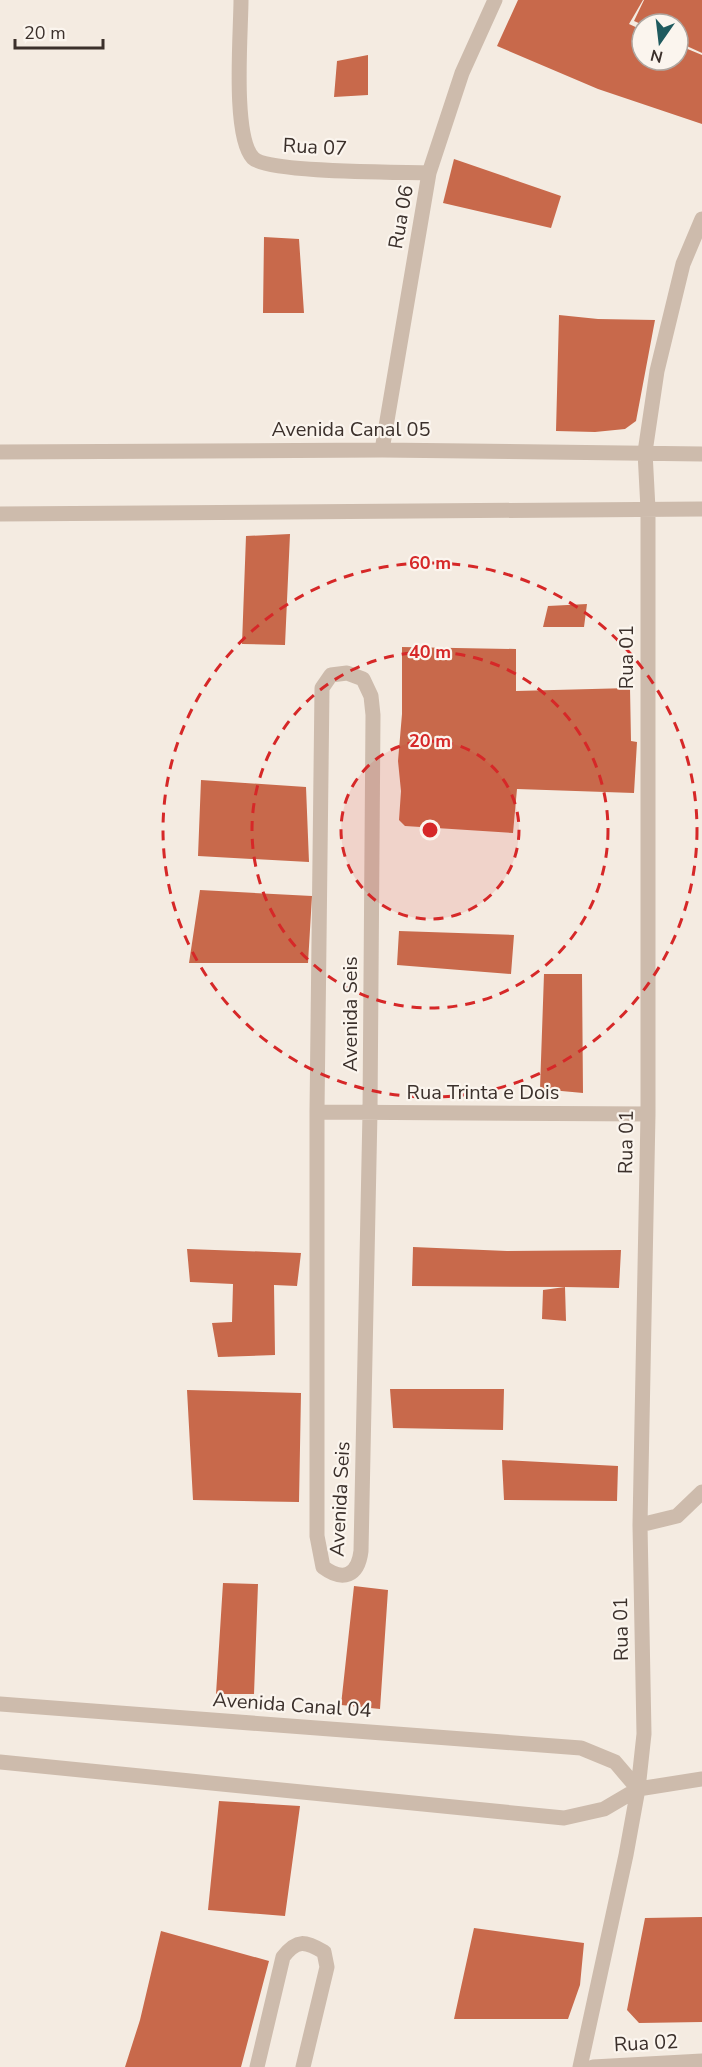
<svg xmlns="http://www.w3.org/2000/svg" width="702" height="2067" font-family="'Nunito Sans',sans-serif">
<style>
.building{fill:#c8694b}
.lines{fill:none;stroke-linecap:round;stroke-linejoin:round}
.minor{stroke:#cdbbac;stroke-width:15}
.ring{fill:none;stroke:#d62828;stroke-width:3;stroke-dasharray:10 8}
.labels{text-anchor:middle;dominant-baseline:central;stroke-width:4.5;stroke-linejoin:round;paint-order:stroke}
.street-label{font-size:20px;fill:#3b302b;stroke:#fbf5ee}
.centre{fill:#d62828;stroke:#fbf5ee;stroke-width:3}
.ring-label{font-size:18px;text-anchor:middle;font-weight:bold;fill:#d62828;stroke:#fbf5ee;stroke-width:4.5;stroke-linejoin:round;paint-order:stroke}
</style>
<rect width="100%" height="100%" fill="#f4ebe1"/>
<path class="building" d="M518,0h125l-14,24 13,6v30h36v-15l24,10v69l-104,-35 -101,-43z
M644,0h58v53l-24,-11v-18h-37l-7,-3z
M368,55v40l-34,2 3,-36z
M454,159l107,37 -10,32 -108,-25z
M264,237l35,2 5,74h-41z
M559,315l39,4 57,1 -19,101 -11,8 -30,3 -39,-1z
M290,534l-5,111 -43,-1 4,-108z
M587,604l-3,23h-41l5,-21z
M402,647l114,2v42l114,-3 1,53 6,1 -3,51 -117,-4 -4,44 -108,-7 -6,-6 2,-29 -3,-30 4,-47z
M201,780l105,7 3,75 -111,-6z
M200,890l112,6 -4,67h-119z
M399,931l115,4 -3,39 -114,-9z
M544,974h38l1,119 -43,-4z
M413,1247l94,4 114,-1 -2,38 -54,-1 1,34 -24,-2 1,-29 22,-3 -153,-1z
M187,1249l114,4 -4,33 -23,-1 1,70 -57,2 -6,-34 20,-1 1,-38 -43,-2z
M390,1389h114l-1,41 -110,-2z
M187,1390l114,3 -2,109 -106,-2z
M502,1460l116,6 -1,35 -113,-1z
M223,1583l35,1 -4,110h-38z
M354,1586l34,4 -8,119 -39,-4z
M219,1801l81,5 -15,110 -77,-6z
M702,1917v105l-63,1 -12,-13 18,-92z
M474,1928l110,15 -4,42 -12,34h-114z
M161,1931l108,30 -28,106h-116l15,-47z"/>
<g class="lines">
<path class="minor" d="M241,0c0,32 -9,136 12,158 14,15 148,14 176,15
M382,450l47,-277 33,-100 33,-73
M0,452l382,-2 320,4
M0,514l702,-5
M347,673l16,6 8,17 2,19 -3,397 -9,439c-3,25 -18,31 -38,16l-6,-31v-424l5,-424 9,-13z
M317,1112l331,2
M640,1525l37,-9 25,-24
M0,1704l581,44 34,14 23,27
M0,1762l564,56 40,-9 34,-20 64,-10
M257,2067l26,-110c14,-18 22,-16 41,-5l3,15 -24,100
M580,2067l46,-212 12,-66 6,-55 -4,-209 8,-411v-605l-3,-57 12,-81 26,-107 19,-45
M593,2067l109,-6"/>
</g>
<circle cx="430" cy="830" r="89" fill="#d62828" fill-opacity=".12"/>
<g class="ring">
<circle cx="430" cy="830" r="89"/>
<circle cx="430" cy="830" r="178"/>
<circle cx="430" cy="830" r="267"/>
</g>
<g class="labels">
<g class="street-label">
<text transform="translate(315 147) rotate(3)">Rua 07</text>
<text transform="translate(401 217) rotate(-80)">Rua 06</text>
<text x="351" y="429">Avenida Canal 05</text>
<text transform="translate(626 657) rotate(-90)">Rua 01</text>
<text transform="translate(350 1014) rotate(-90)">Avenida Seis</text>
<text x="483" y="1092">Rua Trinta e Dois</text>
<text transform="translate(626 1142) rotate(-89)">Rua 01</text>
<text transform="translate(340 1499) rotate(-87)">Avenida Seis</text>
<text transform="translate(621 1629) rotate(-91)">Rua 01</text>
<text transform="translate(292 1705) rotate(4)">Avenida Canal 04</text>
<text transform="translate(646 2043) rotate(-3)">Rua 02</text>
</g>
</g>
<circle cx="430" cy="830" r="9" class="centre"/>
<g class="ring-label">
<text x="430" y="569">60 m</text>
<text x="430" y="658">40 m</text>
<text x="430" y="747">20 m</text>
</g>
<g transform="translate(660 42) rotate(194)"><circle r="28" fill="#fbf5ee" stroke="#aea6a0" stroke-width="1.5"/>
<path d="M0-4.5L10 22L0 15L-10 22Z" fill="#1f5a5e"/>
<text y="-9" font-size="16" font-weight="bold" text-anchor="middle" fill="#3b302b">N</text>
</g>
<path d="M15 39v9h88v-9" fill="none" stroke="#3b302b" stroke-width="3"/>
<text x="24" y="39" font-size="18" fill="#3b302b" stroke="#fbf5ee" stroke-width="4.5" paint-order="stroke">20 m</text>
</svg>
